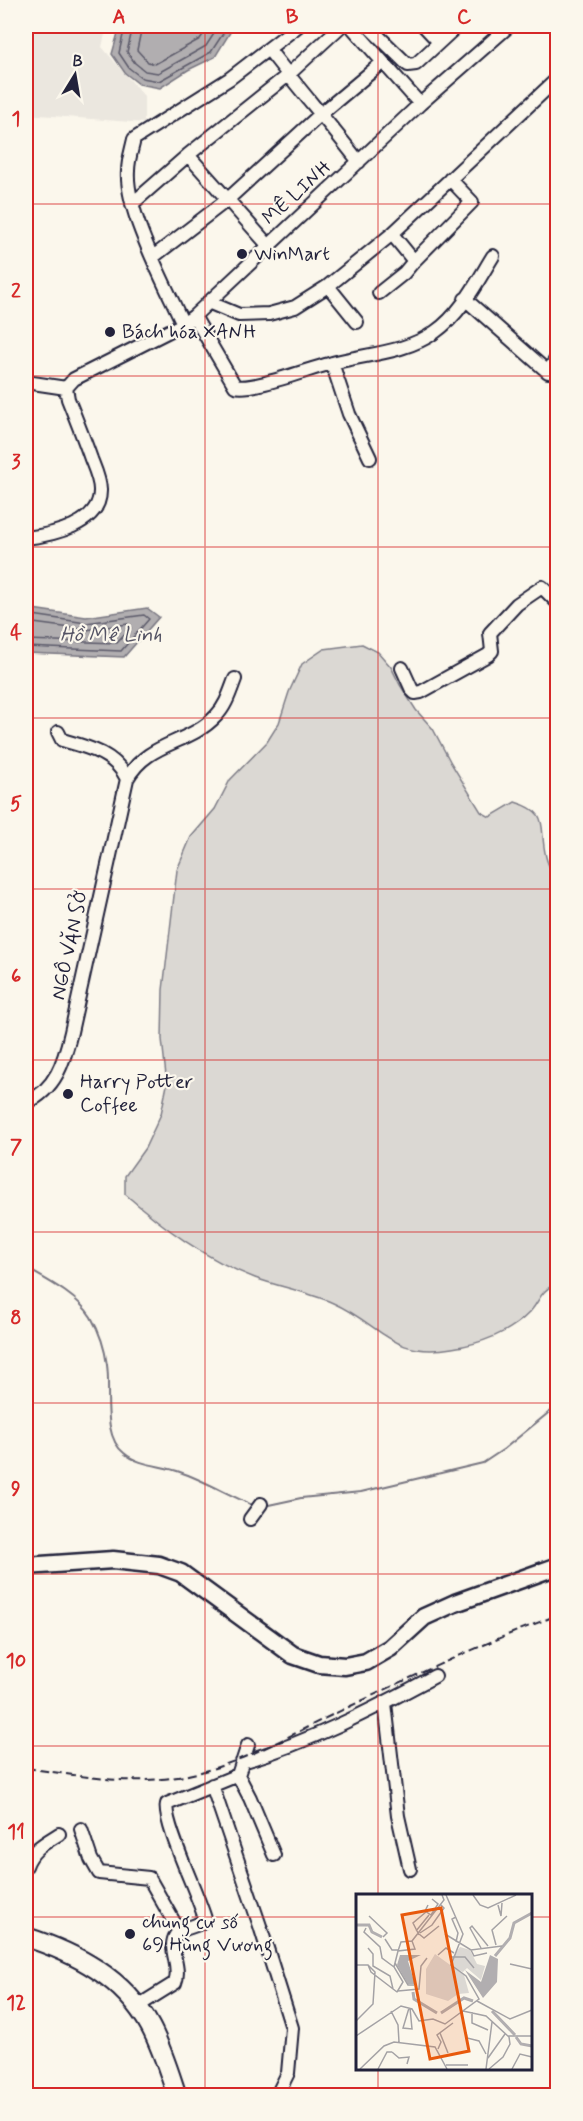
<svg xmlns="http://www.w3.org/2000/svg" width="583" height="2121" font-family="Mynerve,sans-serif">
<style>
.built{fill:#ebe7df}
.green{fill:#dbd8d3;stroke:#7e7d87;stroke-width:1.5}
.water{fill:#b1aeb0;stroke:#787681;stroke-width:1.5}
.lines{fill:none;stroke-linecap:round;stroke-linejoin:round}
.shore{stroke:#5b5a6a;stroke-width:1.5}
.stream{stroke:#787681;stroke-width:2}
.minor-casing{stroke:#22223b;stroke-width:16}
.major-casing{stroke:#22223b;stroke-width:21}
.highway-casing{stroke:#22223b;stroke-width:22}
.minor{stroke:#fbf7ec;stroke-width:12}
.major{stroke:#fbf7ec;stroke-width:16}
.highway{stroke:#fbf7ec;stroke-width:18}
.rail{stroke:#22223b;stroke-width:2;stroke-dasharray:9 4.5;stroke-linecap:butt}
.grid{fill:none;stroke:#d62828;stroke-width:1.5;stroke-opacity:0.55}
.poi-dot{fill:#22223b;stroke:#fbf7ec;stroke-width:2}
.labels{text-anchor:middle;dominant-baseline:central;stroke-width:4.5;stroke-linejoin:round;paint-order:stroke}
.street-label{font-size:20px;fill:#22223b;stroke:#fbf7ec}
.poi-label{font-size:20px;fill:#22223b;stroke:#fbf7ec;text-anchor:start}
.water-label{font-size:21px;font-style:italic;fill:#545364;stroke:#fbf7ec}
.inset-river{fill:none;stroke:#b1aeb0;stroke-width:3}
.inset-road{fill:none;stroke:#a4a2a5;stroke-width:1.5}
.view{fill:#e8590c;fill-opacity:0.15;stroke:#e8590c;stroke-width:3}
.inset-edge{fill:none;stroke:#22223b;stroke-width:3}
.neatline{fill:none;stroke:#d62828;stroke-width:2}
.grid-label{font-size:20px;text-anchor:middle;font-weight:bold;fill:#d62828}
</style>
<rect width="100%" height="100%" fill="#fbf7ec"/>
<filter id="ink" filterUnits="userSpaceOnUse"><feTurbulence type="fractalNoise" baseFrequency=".0167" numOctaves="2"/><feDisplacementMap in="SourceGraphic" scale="12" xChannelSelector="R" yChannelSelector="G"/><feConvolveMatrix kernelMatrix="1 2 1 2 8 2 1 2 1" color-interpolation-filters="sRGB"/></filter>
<g filter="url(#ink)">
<path class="built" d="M26,26h81l-5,21 42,49v27l-118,-9z"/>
<path class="green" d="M362,644l16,8 13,15 9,18 16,25 17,19 18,34 30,49 9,5 25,-15c37,11 23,25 31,55 2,9 8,18 11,26v400c-19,10 -15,15 -27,29 -20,21 -50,32 -78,36 -61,11 -71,-24 -119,-45 -25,-11 -53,-16 -78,-25 -50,-19 -91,-50 -130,-84v-18l20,-28 16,-34 6,-29 -5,-46 1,-49 14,-120 14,-33 24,-28 15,-29 37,-38 12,-19 10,-31 13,-28 22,-15z"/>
<path class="water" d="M120,26h114l-19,31 -27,13 -28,18 -21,-4 -14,-11 -13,-19z
M26,608l60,9 61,-9 12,9 -35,40 -98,-4z"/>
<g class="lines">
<path class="shore" d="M125,26l-6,27 10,15 13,10 17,3 52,-29 17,-26
M133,26l-6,26 8,11 10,8 13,2 48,-27 13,-20
M142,26l-5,24 11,12 7,2 45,-25 9,-13
M26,614l60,9 58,-8 5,4 -28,32 -95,-4
M26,622l60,8 42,-6 3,4 -14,15 -91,-3"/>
<path class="stream" d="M26,1268c21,12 52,28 65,49 8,14 14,32 16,48 4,26 -6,70 17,88 15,13 38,12 56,19 26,9 50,24 75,34
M264,1506l37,-8 60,-6 122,-29 21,-14 54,-44"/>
<defs>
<path id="minor" d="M351,26l69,78
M368,26l40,39 8,-1 41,-38
M424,26l15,16
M269,50c29,38 61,74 90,112
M188,155l80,90
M132,204l56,-49 100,-80 53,-49
M392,234l22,27 58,-59 -22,-23
M153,257l74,-57 95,-87 61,-51
M328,286l29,36
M379,293l25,-20 10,-12
M465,299l83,73 10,-16
M208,302l31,13 30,-1 26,-7 33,-21 64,-52 166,-156
M194,316l41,70c18,5 73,-17 94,-22 34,-10 75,-10 106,-32 26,-18 42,-50 58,-76
M183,324c-17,-38 -58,-113 -55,-153 0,-11 4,-22 6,-32l95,-60 69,-53
M332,363l17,51 21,44
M26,382l40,6
M26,538c25,-3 75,-13 74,-48 0,-10 -5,-21 -9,-31 -7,-20 -15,-40 -23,-60l-2,-11 8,-9 109,-55 11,-8 226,-212 89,-78
M402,668l10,22 3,3 6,-1 67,-37 4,-4 -2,-18 27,-29 25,-17 16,16
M58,732l4,8c25,7 53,13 65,39
M26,1103c30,-14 38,-41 45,-71l56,-253c21,-38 62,-34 89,-63 10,-10 14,-24 19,-37
M250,1519l11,-15
M385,1703l13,113 12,53
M242,1762c68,-20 130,-52 193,-86
M238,1775l12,23 24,57
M212,1785l48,141 32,102 -4,45 -11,22
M81,1829l10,30 8,14 50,5 30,53
M26,1866c6,-17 19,-23 33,-32
M138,2006l37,-23c7,-16 -8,-35 1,-48 7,-9 22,-7 29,-16 -6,-23 -43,-98 -38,-115l71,-29 10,-30"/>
<path id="major" d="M26,1566l87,-6 46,5 22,8 112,82 26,9 26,2 21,-4 24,-14 34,-31 31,-14 103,-37"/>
<path id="highway" d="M26,1937c50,16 98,41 124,89 12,22 19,46 27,70"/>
</defs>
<use href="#minor" class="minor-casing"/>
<use href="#major" class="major-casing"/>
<use href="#highway" class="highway-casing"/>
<use href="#minor" class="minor"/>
<use href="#major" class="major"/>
<use href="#highway" class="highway"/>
<path class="rail" d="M26,1768c44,6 90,16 135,11 62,-5 117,-38 173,-65 73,-35 147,-70 224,-99"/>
</g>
</g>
<path class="grid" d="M205,26v2070M378,26v1870M26,204h532M26,376h532M26,547h532M26,718h532M26,889h532M26,1060h532M26,1232h532M26,1403h532M26,1574h532M26,1746h532M26,1917h332M530,1917h28M378,2068v28"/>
<g class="poi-dot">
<circle cx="242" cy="254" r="6"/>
<circle cx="110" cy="332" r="6"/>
<circle cx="68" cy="1094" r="6"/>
<circle cx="130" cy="1934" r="6"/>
</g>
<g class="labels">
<g class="street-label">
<text transform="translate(297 193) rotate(-42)">MÊ LINH</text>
<text transform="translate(70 945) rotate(-78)">NGÔ VĂN SỞ</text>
</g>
<g class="poi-label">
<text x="254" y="254">WinMart</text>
<text x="122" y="332">Bách hóa XANH</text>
<text x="80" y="1082">Harry Potter<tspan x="80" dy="23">Coffee</tspan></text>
<text x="142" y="1922">chung cư số<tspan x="142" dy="23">69 Hùng Vương</tspan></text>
</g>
<g class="water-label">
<text x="111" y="635">Hồ Mê Linh</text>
</g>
</g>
<g transform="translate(356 1894)">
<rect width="176" height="176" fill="#fbf7ec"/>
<path d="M104,53l10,3 7,14 8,2 -4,14 -14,-12 -4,4 -9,-4 -2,-10zM79,60l29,21 5,18 -11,1 -10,7 -22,-7v-25z" fill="#dbd8d3"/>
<path d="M44,61h21l-13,6 7,23h-7l-11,-19zM134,61l8,4 -1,23 -14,16 -18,-28 16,12z" fill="#b1aeb0"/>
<path class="inset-river" d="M0,31h13l3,7 10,5M139,62l15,-18 4,-15 18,-10M57,98l1,7 23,14M136,117l23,24M85,119l23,-15 9,3M160,143l5,7 11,2"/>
<path class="inset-road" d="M117,1l7,10 8,3 28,-13M72,11l-3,6 6,4 7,-11 -6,-5M142,11l3,11 1,-13M13,22l18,17 -4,4M10,34l-2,4 16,15 2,11 12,9M60,37l13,-16M64,39l12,-8 12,-17 -3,-3M63,40l5,4 15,-12M89,40l26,16 31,-4M63,41l-6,-12 13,-11M29,45l7,11h6M100,48l2,-9 -6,-14 4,-2M140,51l-4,-15 15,-14M12,54l5,6v12l17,10 3,13M125,54l-11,-20 2,-2 16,20M115,56l3,6 13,-3M42,57l3,-9 11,-1M82,61l8,-7 8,5M96,63h13l9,11M39,69l13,22h6M154,70l22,5M0,71h12l3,7 26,20M42,97l21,-2 2,-23 6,-8M41,98l6,-10 -9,-15 4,-16 17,-2 -3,-8 32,-41 -2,-5M121,107l33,18 22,-9M53,114l-6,20 9,1 -2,-21M35,117l7,14 1,17M107,117l23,5 23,21 1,7 -7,13 -14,12M116,118v11l16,7M0,127l17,-17 2,-32 -7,-7M110,138l1,6 12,3 7,13M84,139l8,20M0,142l45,-30 11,3 7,12 14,-2 12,5 34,-25 -13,-23 -15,-11 12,-31 -17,-39M152,142h24M82,155l3,-7 -4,-7 16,-12M36,158l7,6 10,-1 -2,7M132,164l17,-24M90,171h22M4,175l24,-23 10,-4 41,5 12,22M22,175l9,-17h5M130,175l6,-47M156,175l8,-15 12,3"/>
<path class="view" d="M85,14l28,143 -39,8 -28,-144z"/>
<rect width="176" height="176" class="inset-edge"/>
</g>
<rect width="583" height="2121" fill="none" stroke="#fbf7ec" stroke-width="66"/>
<g transform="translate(75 75) rotate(11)" stroke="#fbf7ec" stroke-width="4.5" paint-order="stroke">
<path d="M0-4.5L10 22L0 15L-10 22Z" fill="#22223b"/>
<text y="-9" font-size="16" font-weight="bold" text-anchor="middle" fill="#22223b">B</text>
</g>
<rect x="33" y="33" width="517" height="2055" class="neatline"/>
<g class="grid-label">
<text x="119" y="23">A</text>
<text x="292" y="23">B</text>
<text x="464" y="23">C</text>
<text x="16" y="125">1</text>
<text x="16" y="297">2</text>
<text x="16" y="468">3</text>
<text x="16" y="639">4</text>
<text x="16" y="810">5</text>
<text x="16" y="982">6</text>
<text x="16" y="1153">7</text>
<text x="16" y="1324">8</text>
<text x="16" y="1495">9</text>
<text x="16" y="1667">10</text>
<text x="16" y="1838">11</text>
<text x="16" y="2009">12</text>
</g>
</svg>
